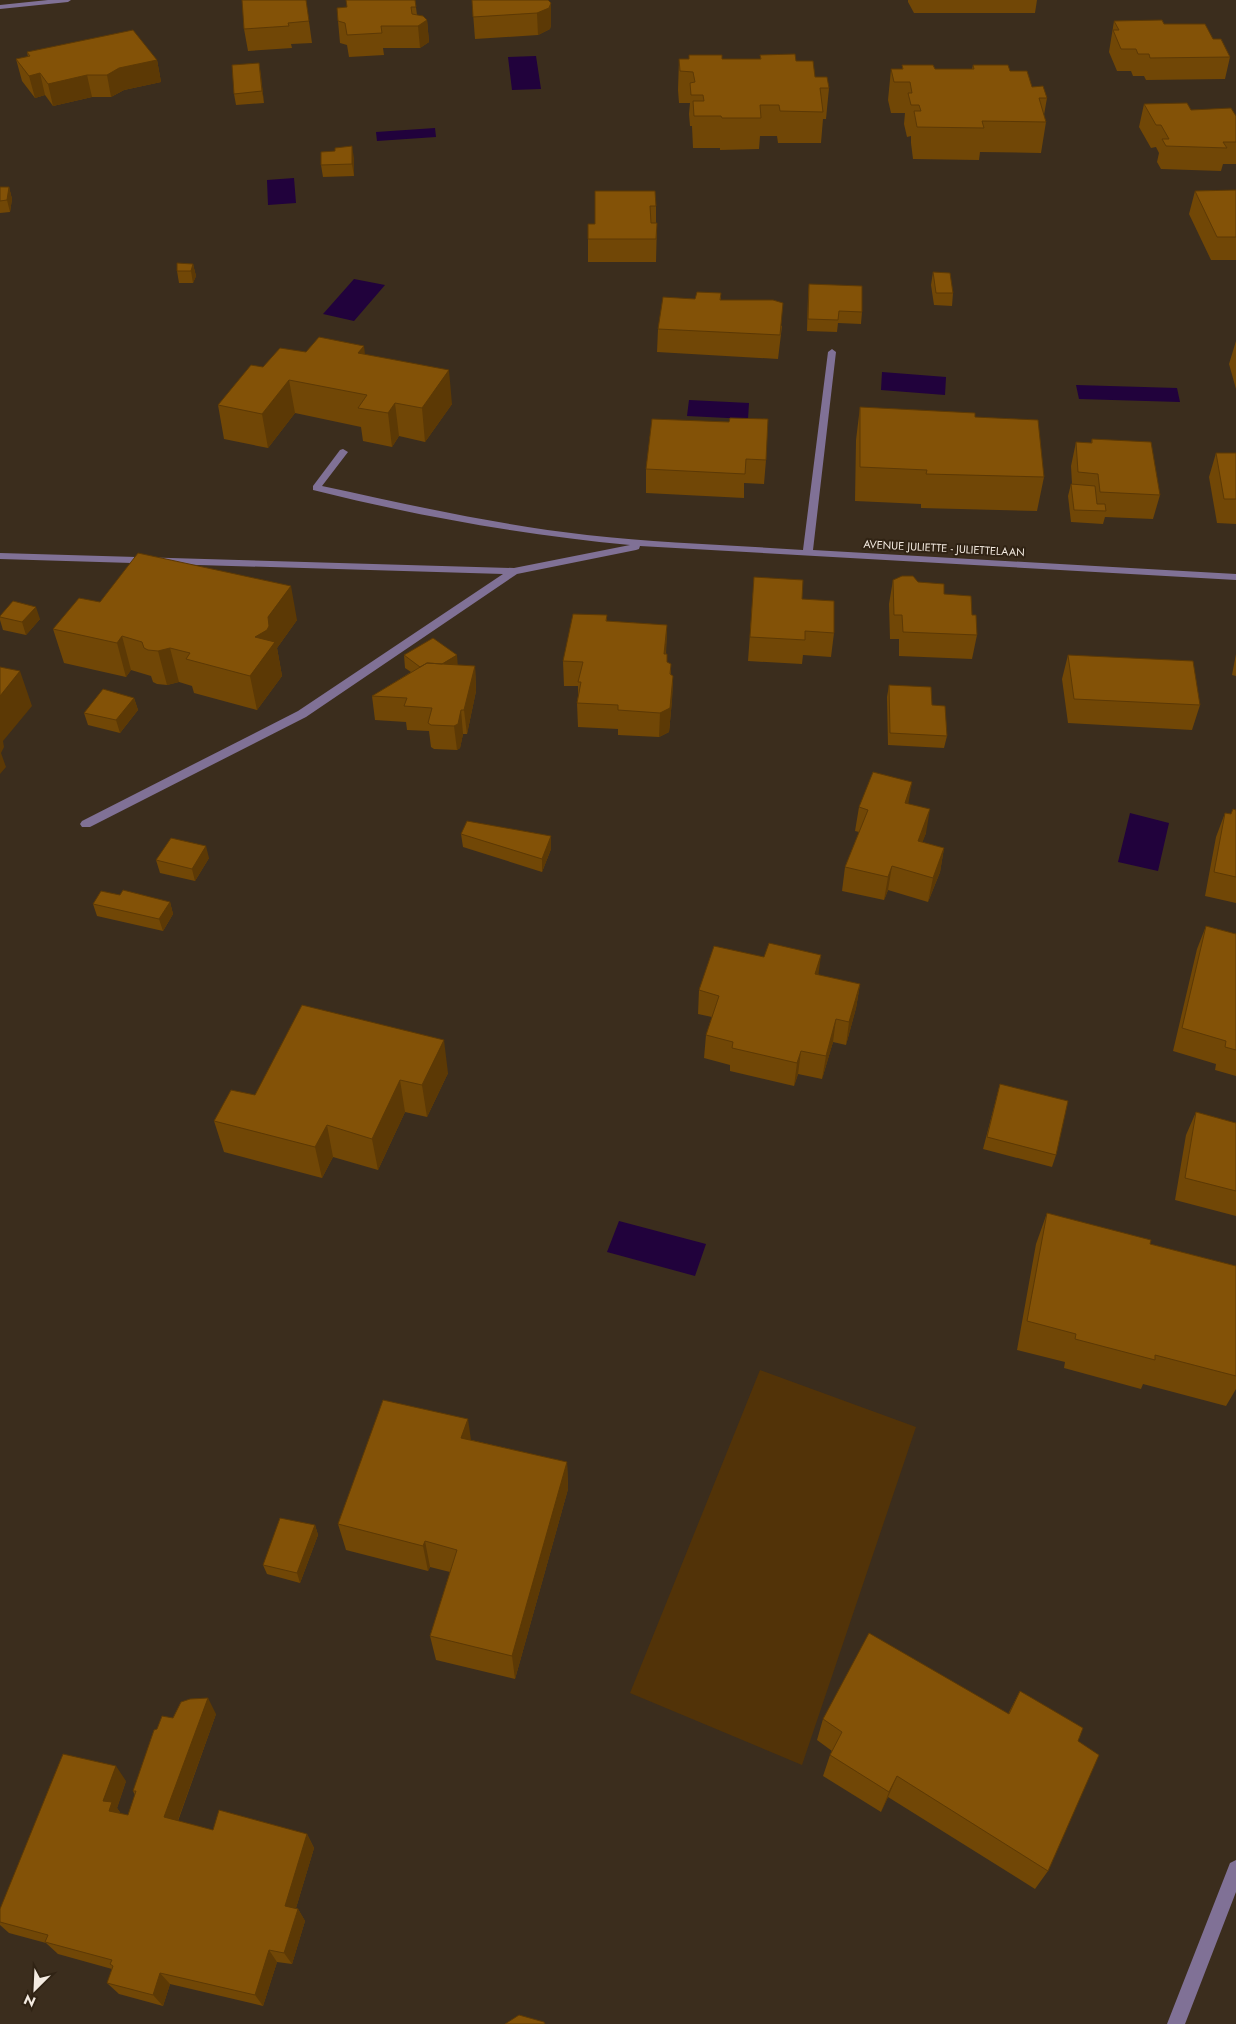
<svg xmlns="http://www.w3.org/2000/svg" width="1236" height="2024" font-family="Jost,sans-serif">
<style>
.green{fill:#523308}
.water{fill:#21023c}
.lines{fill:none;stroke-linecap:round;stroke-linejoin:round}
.minor{fill:#807196;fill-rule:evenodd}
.wall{fill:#714706}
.shaded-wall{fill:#5c3905}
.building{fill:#835207;stroke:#5c3905}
.labels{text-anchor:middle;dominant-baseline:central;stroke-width:4;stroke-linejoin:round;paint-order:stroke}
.far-street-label{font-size:11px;fill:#f4ebe1;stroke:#302314}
</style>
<rect width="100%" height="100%" fill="#3b2d1d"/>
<path class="green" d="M760,1370l156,57 -114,338 -172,-72z"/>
<path class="water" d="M536,56l5,33 -29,1 -4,-33z
M435,128l1,9 -59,4 -1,-9z
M294,178l2,25 -28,2 -1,-25z
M354,279l31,6 -31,36 -31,-7z
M882,372l64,5 -1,18 -64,-5z
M1076,385l101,3 3,14 -101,-3z
M689,400l60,3 -1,16 -61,-3z
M1130,813l39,10 -11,48 -40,-9z
M619,1221l87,23 -11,32 -88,-24z"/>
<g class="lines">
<path class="minor" d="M48,0h23l-3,2 -68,7v-4z
M832,349l4,3 -23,198 423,24v6l-596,-34 -1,3 -3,1 -119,24 -211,143 -216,110h-8l-2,-3 2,-3 216,-110 205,-137 -503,-15v-6l514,15 116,-23c-107,-10 -213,-29 -317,-55v-4l27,-36 3,-1 5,3 -26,34c88,19 176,39 265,49 72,8 144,10 216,15l25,-198z
M1236,1860v32l-51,132h-18l63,-161z"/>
</g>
<path class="wall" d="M306,0l6,43 -21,1 1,4 -44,3 -4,-22z
M415,0l2,15 10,5 2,22 -9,6h-37l1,7 -35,2 -2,-12 -7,-2 -2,-22 9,-14z
M472,0h76l3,25 -1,4 -12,6 -63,4z
M908,0h129l-2,13h-121l-6,-11z
M1114,21l50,3 49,15 17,18 -5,22 -79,1 -2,-4h-11l-2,-5h-14l-8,-19z
M27,52l130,8 4,22 -37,8 -13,7h-19l-39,9 -8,-11 -10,3 -13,-17 -6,-22 12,-2z
M760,55l36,6 33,27 -3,31h-3l-2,24h-43l-1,-7h-17l-1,13 -39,1v-2h-27l-1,-22h-2l-1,-12 1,-11h-11l-1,-13 1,-31h81z
M259,63l5,40 -28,2 -2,-11z
M902,65l33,4h37l1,-4 37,6 22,16 15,11 -3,17 2,7 -5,31 -61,-1 -1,8 -66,-1 -2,-16v-7l-4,1 -3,-13 1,-11h-14l-3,-13 3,-31h11z
M1144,104l92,12v48h-13l-2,7 -60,-2 -4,-7 2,-9 -3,-6 -5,1 -12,-21z
M354,158v18l-31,1 -2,-12z
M0,187h9l3,12 -2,13 -10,1z
M1236,190v70h-25l-22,-46 6,-23z
M595,191l61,15v17h1l-1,39h-68v-23l7,-15z
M193,264l3,12 -3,7h-14l-2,-12z
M933,272l20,21 -1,13 -18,-1 -3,-20z
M809,284l53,28 -1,12 -23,-1 -1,9 -30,-1 1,-35z
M721,293v7l61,26 -4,33 -121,-7 1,-23 37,-30z
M1236,341v48l-7,-25z
M306,352l59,3 87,49 -27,38 -26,-6 -7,11 -29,-6 -2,-14 -66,-14 -27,35 -44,-9 -6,-34 45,-38z
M860,407l115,10 69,60 -7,34 -116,-3v-4l-66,-3 1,-61z
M652,419l114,41 -2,24 -20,-1v15l-98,-5v-24z
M1092,439l68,56 -7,24 -48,-2 -2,7 -32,-2 -3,-26 3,-12h1l-1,-18 5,-24 15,1z
M1216,453h20v71l-19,-1 -8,-46z
M754,577l48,22 32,34 -3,24 -28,-2 -1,9 -54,-3z
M893,580l25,2 26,12 28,21 5,20 -5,24 -73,-3v-17h-9l-1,-35z
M100,602l197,18 -20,28 5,28 -25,34 -63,-17 -2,-7 -13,-4 -12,3 -10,-1 -4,-2 -2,-6 -20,-6 -5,7 -62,-14 -11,-34z
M607,615v6l60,4 -1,29 1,9 4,1v11l2,1 -1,24 -3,32 -10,5 -41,-2v-6l-40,-2 -1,-24 1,-7v-10h-14l-1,-25z
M0,616l40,3 -14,16 -23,-5 -3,-10z
M1236,654v22l-4,-1z
M404,655l54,10 17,1 1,25 -9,43h-4l-3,14 -3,2 -23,-1 -3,-2 -2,-16 -22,-1 -1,-8 -31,-2 -3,-24 39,-24 -6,-4z
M1068,655l132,50 -8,25 -124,-7 -6,-44z
M889,685l43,20 15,31 -3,12 -56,-3 -1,-48z
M134,698l4,12 -18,23 -32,-8 -4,-12z
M908,804l18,29 -4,9 22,6 -4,24 -12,30 -40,-12 -4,10 -42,-9 3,-24 14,-35 -4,-1 4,-24z
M1233,809l3,1v93l-31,-7 11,-59 9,-24 6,1z
M461,834l90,2v13l-9,23 -79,-25z
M209,858l-14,23 -35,-8 -4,-13z
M170,902l3,12 -10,17 -66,-15 -4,-12z
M1206,926l30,8v142l-21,-6 1,-6 -43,-13 24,-102z
M818,975l42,9 -4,24 -10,37 -13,-3 -11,37 -24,-5 -4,12 -64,-15v-6l-26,-7 2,-23 6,-18 -14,-3 1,-24z
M448,1073l-21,44 -22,-5 -27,58 -45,-13 -11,21 -98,-26 -10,-31 41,-26z
M1000,1084l56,71 -4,12 -69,-18z
M1196,1112l40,11v93l-61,-16 11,-65z
M1047,1213l103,31 86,22v123l-10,17 -83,-22 -2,5 -77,-21 1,-6 -48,-12 19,-106z
M471,1440l96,22 1,27 -53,190 -79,-19 -6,-24 20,-64 -20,-5 -2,4 -82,-21 -8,-26z
M315,1525l3,10 -18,48 -33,-9 -4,-9z
M1020,1691l58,50 -30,130 -13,18 -147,-92 -7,15 -58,-36 7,-21 2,-4 -15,-11 6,-21 185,-5z
M216,1714l-38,107 35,9 94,4 7,14 -18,60 2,1 7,12 -13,43 -15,-2 -14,44 -93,-22 -7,22 -44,-12 -12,-11 5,-14 -54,-15 -12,-11 -37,-10 -9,-8v-16l126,-128 -9,27 4,6 7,1 7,-20 -2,-4 24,-62 16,-11z"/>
<path class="shaded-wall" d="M551,3v22l-1,4 -12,6 -1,-22z
M427,20l2,22 -9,6 -2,-22z
M157,60l4,22 -37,8 -13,7 -4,-22 12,-7z
M259,63l2,12 3,28 -2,-12z
M40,73l5,22 -10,3 -6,-22z
M87,75l5,22 -39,9 -5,-22z
M352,146l2,12v18l-2,-12z
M9,187l3,12 -2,13 -3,-12z
M193,264l3,12 -3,7 -2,-12z
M364,346l4,33 -10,-26z
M449,370l3,34 -27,38 -3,-34z
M289,380l6,33 -27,35 -6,-34z
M395,403l4,33 -7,11 -4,-34z
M291,586l6,34 -20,28 5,28 -25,34 -7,-34 5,-39 13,-20z
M36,607l4,12 -14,16 -4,-13z
M667,625l-1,24 -3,29 1,-24z
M122,636l9,34 -5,7 -9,-34z
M170,648l9,34 -12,3 -9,-34z
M457,655l1,13 -30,5z
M475,666l1,25 -9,43 -3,-24z
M20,671l12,35 -29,35 1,6 -3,6 5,14 -6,7v-78z
M673,676l-1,24 -3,32 -10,5 1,-24z
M134,698l4,12 -18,23 -4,-13z
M461,710l2,24 -3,14 -3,2 -3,-24z
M912,782l-4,24 -3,-3z
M930,809l-4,24 -12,32 4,-24z
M551,836v13l-9,23v-13z
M206,846l3,12 -14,23 -3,-12z
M944,848l-4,24 -12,30 5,-24z
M892,866l-4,24 -4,10 4,-23z
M170,902l3,12 -10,17 -4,-12z
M821,955l-3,23 -3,-4z
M860,984l-4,24 -10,37 3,-23z
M836,1019l-3,23 -11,37 4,-23z
M444,1040l4,33 -21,44 -5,-32z
M801,1051l-3,23 -4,12 3,-23z
M400,1080l5,32 -27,58 -6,-31z
M327,1125l6,32 -11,21 -7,-31z
M468,1419l4,28 -11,-9z
M567,1462l1,27 -53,190 -3,-23z
M315,1525l3,10 -18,48 -3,-10z
M425,1541l5,26 -2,4 -5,-25z
M208,1698l8,16 -42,117 -10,-14z
M116,1766l10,15 -9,27 6,9 -14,-6 -6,-10z
M897,1776l-9,21 -7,15 8,-20z
M307,1834l7,14 -21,70 -8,-12z
M298,1909l7,12 -13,43 -8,-11z
M269,1950l8,12 -14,44 -8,-11z
M160,1973l10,11 -7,22 -10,-11z"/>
<path class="building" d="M242,0h64l3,21 -21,2 1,3 -45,3z
M346,0h69l1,7h-5l1,7 11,2 4,4 -9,6h-37l1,7 -35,2 -2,-12 -7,-2 -1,-13 10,-1z
M472,0h76l3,3 -2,5 -12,5 -64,4z
M1162,20l2,4h41l8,15h8l9,18 -80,1 -1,-4h-11l-2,-5h-15l-8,-19h6l-5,-9z
M133,30l24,30 -38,8 -12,7h-20l-39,9 -8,-11 -11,3 -13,-17 14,-3 -3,-4z
M795,54l1,7h17l2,16h12l2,11h-9l3,24 -43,-1 -1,-6h-19l1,13h-39l-1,-2h-27l-1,-15h11l-1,-6h-12l-1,-12 5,-1 -2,-10 -13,-1 -1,-12h10v-4h33v4h39l-1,-4z
M259,63l3,28 -28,3 -2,-29z
M902,65h31l2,4h39l-1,-4h35l2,6h17l5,16 11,-1 4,12h-8l7,24 -64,-1 2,7 -67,-1 -3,-16h7l-2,-6h-8l-3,-12h4l-2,-11h-16l-3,-13h12z
M1187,103l4,7 40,-2 5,8v26h-13l4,6 -61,-2 -4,-7h7l-8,-14h-5l-12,-21z
M352,146v18l-31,1v-13l14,-1v-3z
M0,187h9l-2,13 -7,1z
M1236,190v47h-19l-22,-46z
M595,191h60l1,15h-6l1,17h6l-1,16h-68v-15h7z
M177,263l16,1 -2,7h-14z
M933,272l17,1 3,20h-17z
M809,284l53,2v26l-23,-1 -1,9 -30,-1z
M697,292l24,1 -1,7h53l10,3 -3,32 -122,-6 5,-32 32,2z
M319,337l45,9 -6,7 91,17 -27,38 -27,-5 -7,10 -30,-5 9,-13 -78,-15 -27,34 -44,-9 33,-40 12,2 17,-19 26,4z
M860,407l115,6v4l63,3 6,57 -118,-3 1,-4 -67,-3z
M730,418l38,1 -2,41 -20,-1 -1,15 -99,-5 6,-50 77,3z
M1092,439l59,3 9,53 -60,-3 -2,-18 -20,-2 -2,-30 16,1z
M1216,453h20v46h-12z
M1071,484l24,2 2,18h8l1,7 -32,-1z
M138,553l153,33 -23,31 1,9 -2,4 -12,7 20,5 -25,34 -64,-17 4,-6 -20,-5 -12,3 -10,-1 -4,-2 -2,-6 -20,-6 -5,7 -64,-14 26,-31 21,4z
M902,576h11l5,6 26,2v10l27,2 1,19h4l1,20 -74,-3 -1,-17h-8l-1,-35z
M754,577l49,3 -1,19 32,2v32l-29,-2v9l-55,-3z
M13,601l23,6 -14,15 -22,-5v-1z
M573,614l34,1 -1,6 61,4 -3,29h3v8l4,2 -1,10 3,2 -3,32 -10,5 -42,-3v-5l-41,-2 4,-21h-3l5,-20 -20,-1z
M433,638l24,17 -15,9 -15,-1 -7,4 -16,-12z
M1068,655l125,6 7,44 -126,-6z
M427,663l48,3 -11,44h-3l-3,14 -4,2 -23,-1 -3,-2 4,-15 -28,-2 3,-8 -35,-2z
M0,667l20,4 -20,25z
M889,685l42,2 1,18 13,1 2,30 -57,-3z
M103,689l31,9 -18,22 -32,-7z
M873,772l39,10 -7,21 25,6 -12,32 26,7 -11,30 -41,-12 -4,11 -43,-10 23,-57 -9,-3z
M1233,809l3,1v67l-22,-5 11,-59 6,1z
M467,821l84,15 -9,23 -81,-25z
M171,838l35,8 -14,23 -36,-9z
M123,890l47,12 -11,17 -66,-15 8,-13 19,4z
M1206,926l30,8v116l-11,-3 1,-6 -44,-13z
M769,943l52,12 -6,19 45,10 -11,38 -13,-3 -10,37 -25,-5 -4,12 -65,-15 1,-6 -27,-7 13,-39 -20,-6 15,-44 50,11z
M302,1005l142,35 -22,45 -22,-5 -28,59 -45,-14 -12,22 -101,-26 17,-31 24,5z
M1000,1084l68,17 -12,54 -69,-18z
M1196,1112l40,11v68l-51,-13z
M1047,1213l104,27 -1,4 86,22v110l-81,-21v5l-80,-21 1,-5 -49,-13z
M383,1400l85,19 -7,19 106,24 -55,194 -82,-20 27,-86 -32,-9 -2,5 -85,-22z
M280,1518l35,7 -18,48 -34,-8z
M869,1633l140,81 11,-23 63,37 -5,13 21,14 -51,116 -151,-95 -8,16 -59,-37 12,-23 -19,-13z
M208,1698l-44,119 49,13 6,-20 88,24 -22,72 13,3 -14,44 -15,-3 -14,45 -95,-22 -7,22 -46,-12 6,-17 -3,-2 2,-4 -67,-18 3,-7 -48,-13v-13l63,-155 53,12 -13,35 9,1 -3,9 19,4 8,-24h-3l21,-61 3,-1 5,-13 11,2 8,-16 9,-3z
M519,2015l25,7 1,2h-40z"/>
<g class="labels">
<g class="far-street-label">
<text transform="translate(944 548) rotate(3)">AVENUE JULIETTE - JULIETTELAAN</text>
</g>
</g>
<g transform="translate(35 1989) rotate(204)" stroke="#302314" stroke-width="4" paint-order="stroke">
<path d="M0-4L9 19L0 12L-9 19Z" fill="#f4ebe1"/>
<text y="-8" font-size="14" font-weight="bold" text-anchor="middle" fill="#f4ebe1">N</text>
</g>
</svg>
